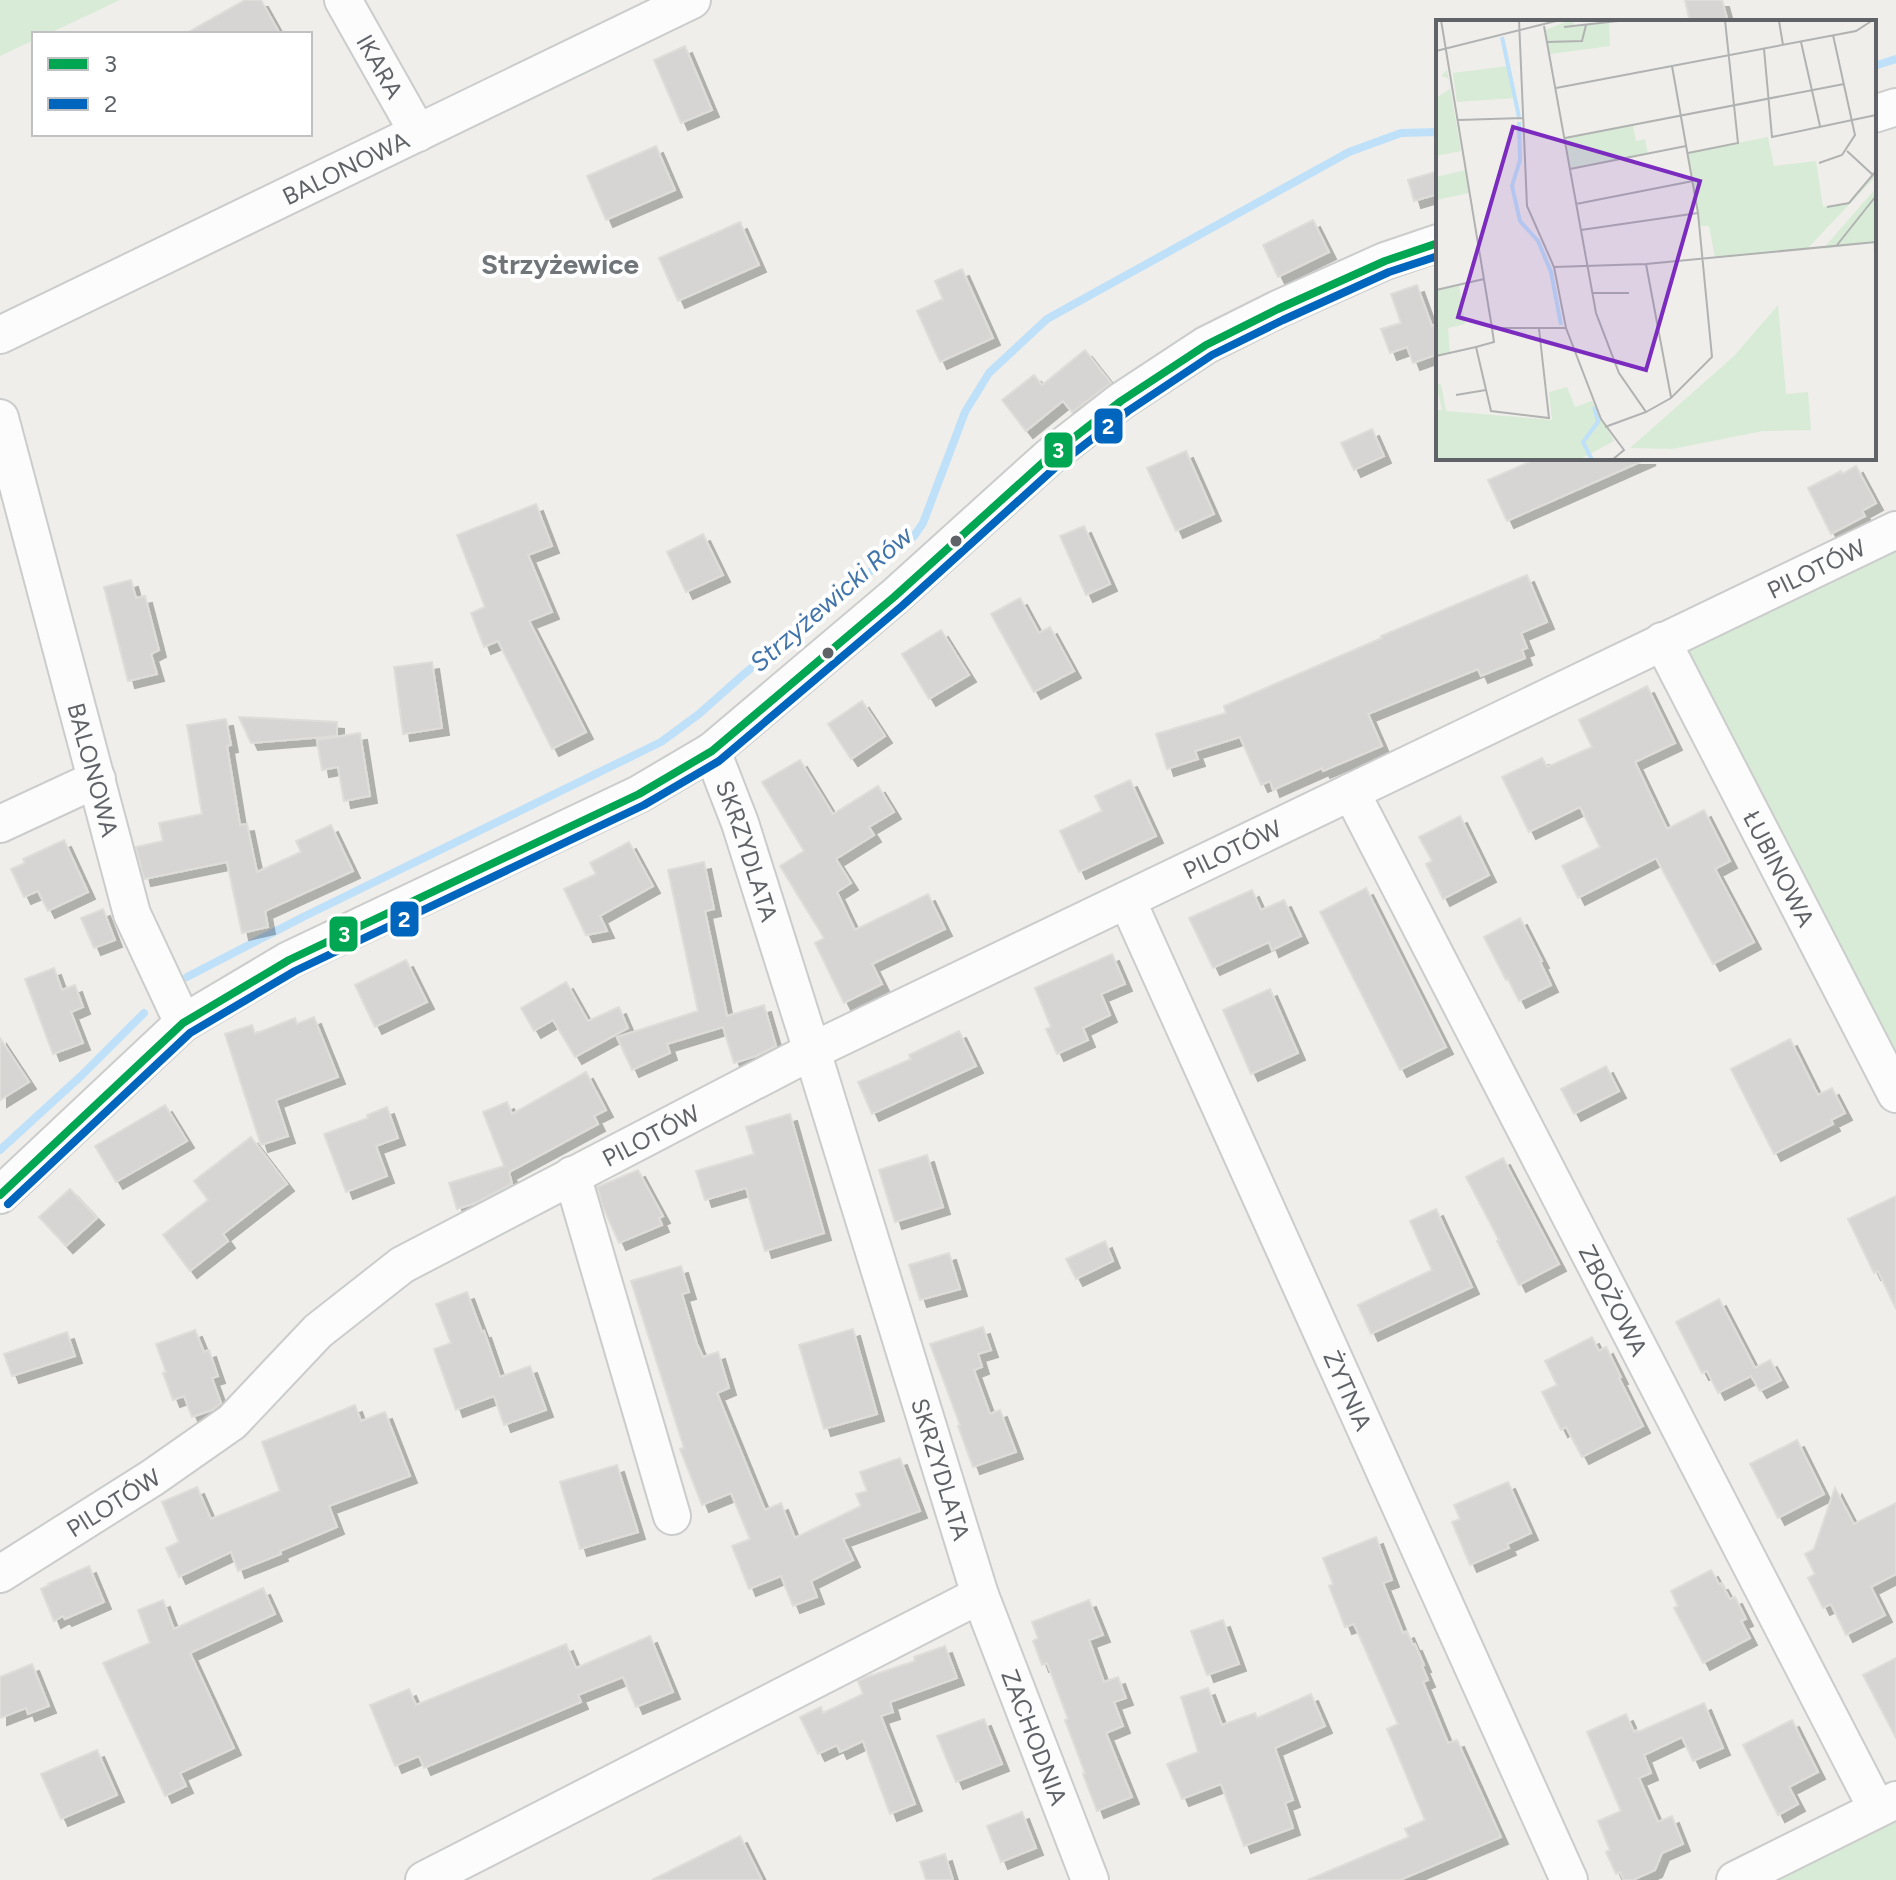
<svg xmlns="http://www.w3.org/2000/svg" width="1896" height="1880" font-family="Figtree,sans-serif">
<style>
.green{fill:#d8ebd6}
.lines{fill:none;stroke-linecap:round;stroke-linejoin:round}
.stream{stroke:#bfe0f9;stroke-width:8}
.building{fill:#d6d5d3;stroke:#deddd9;stroke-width:2;filter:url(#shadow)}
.minor-casing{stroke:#cbcccc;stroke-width:40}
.minor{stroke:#fdfcfc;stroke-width:36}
.bus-1-casing{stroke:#fff;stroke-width:14}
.bus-2-casing{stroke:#fff;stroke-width:14}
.bus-1{stroke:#00a651;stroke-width:8}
.bus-2{stroke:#0065bd;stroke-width:8}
.bus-dot{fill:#5f6368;stroke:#fff;stroke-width:3}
.labels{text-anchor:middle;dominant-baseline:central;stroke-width:8;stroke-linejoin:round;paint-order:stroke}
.street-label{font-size:24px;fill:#5f6368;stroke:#fff}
.water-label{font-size:26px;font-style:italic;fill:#4174aa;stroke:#fff}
.quarter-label{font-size:28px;font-weight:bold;fill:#70757a;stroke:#fff}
.inset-river{fill:none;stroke:#bfe0f9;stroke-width:4}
.inset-road{fill:none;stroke:#b1b2b2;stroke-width:2}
.view{fill:#7b2cbf;fill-opacity:0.15;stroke:#7b2cbf;stroke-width:4}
.inset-edge{fill:none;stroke:#5f6368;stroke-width:4}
.line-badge{stroke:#fff;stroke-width:3}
.badge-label{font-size:22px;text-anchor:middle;font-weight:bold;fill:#fff}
</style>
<defs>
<filter id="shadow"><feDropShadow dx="7" dy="7" stdDeviation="0" flood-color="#0004"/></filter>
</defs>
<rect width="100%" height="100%" fill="#efeeea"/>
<path class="green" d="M0,0h120l-72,34h-14v6l-34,16z
M1896,530v564l-234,-453z
M1896,1800v80h-161z"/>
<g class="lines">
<path class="stream" d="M1874,66l22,-7
M187,977l118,-61 356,-174 38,-28 45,-40 170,-138 9,-13 42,-111 24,-39 58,-54 302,-167 52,-19 37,-1
M0,1150l82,-75 62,-62"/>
</g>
<path class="building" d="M245,0h16l19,34h-95z
M1685,0h37l6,22h-38z
M685,46l27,64 -31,13 -27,-63z
M656,146l19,44 -69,30 -19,-44z
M1438,171v23l-24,7 -6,-21z
M1313,220l16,32 -51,25 -15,-32z
M740,222l19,43 -81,36 -19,-43z
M962,269l31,69 -53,24 -23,-51 26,-12 -8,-18z
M1417,285l15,41 6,-3v31l-25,9 -6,-16 -17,6 -9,-24 20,-6 -10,-29z
M1085,350l26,33 -39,29 -9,-11 -37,30 -24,-31 32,-25 8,10z
M1372,429l12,27 -30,14 -13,-27z
M1186,451l28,63 -38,17 -29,-63z
M1538,458h111l-142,63 -19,-41z
M1856,466l20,37 -14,8 3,5 -34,18 -23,-46 33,-17 1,3z
M536,504l16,42 -24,9 24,57 -23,9 57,111 -34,17 -54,-108 -14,6 -13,-34 14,-6 -28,-72z
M1084,526l26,58 -24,11 -26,-59z
M703,534l20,41 -37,17 -19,-40z
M1527,575l20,47 -26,11 6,15 -5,2 3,8 -44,18 -3,-7 -110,45 14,32 -59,25 -1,-3 -49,22 -3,-9 -9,4 -21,-48 -45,14 3,8 -31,10 -11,-35 70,-21 -2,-7 158,-68 -1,-2z
M131,580l5,18 9,-2 14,54 -8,4 6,20 -29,7 -24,-94z
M1020,598l19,35 11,-6 24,44 -40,21 -43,-78z
M941,630l28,45 -40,24 -27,-45z
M432,662l10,66 -39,6 -9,-67z
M1647,686l28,57 -40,19 32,67 37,-19 26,51 -15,8 39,73 -41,22 -57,-106 -78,40 -16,-32 38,-19 -20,-40 -51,25 -27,-55 40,-19 5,9 45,-20 -13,-27z
M862,701l23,35 -34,23 -23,-35z
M239,717l98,5v14l-86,7z
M226,719l5,26 -4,1 13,79 7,-1 10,48 44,-20 -5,-11 35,-16 22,46 -88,40 3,16 -26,6 -15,-71 -83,17 -8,-32 27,-6 -4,-18 43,-9 -15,-89z
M360,733l10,63 -26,5 -6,-34 -16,3 -5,-30z
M800,760l33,54 45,-28 16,26 -25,15 5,8 -38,24 15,24 -14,9 18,38 73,-36 17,35 -73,35 10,20 -38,19 -29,-60 9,-5 -44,-72 24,-15 -42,-69z
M1130,780l26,56 -77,36 -19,-41 42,-20 -7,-15z
M1460,816l29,59 -46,24 -17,-35 6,-3 -13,-24z
M64,840l24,52 -40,19 -10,-20 -14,6 -13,-28 14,-6 -2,-4z
M629,842l24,44 -53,30 7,15 -21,4 -22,-46 32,-15 -6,-11z
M704,862l10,47 -9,2 22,105 37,-11 12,41 -20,10 -22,7 -11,-36 -56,17 3,9 -38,17 -15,-33 81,-26 -30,-141z
M1366,888l80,159 -46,23 -80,-158z
M1252,890l9,20 23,-10 17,36 -29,14 -3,-8 -56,26 -24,-50z
M103,909l12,31 -21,8 -13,-30z
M1520,918l22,43 -2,1 11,23 -32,16 -11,-22 -2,1 -22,-43z
M1112,954l13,30 -24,10 9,21 -27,13 5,12 -31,14 -11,-25 5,-2 -16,-39z
M406,960l21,42 -52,25 -20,-42z
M54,968l8,22 13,-5 8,22 -12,5 12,31 -30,11 -28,-75z
M566,982l22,39 31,-14 9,21 -53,29 -22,-37 -19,11 -13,-23z
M1270,989l28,64 -47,21 -28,-64z
M314,1017l24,60 -62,23 12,36 -27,9 -36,-111 27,-9 3,9 40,-16 2,6z
M959,1031l17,35 -104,48 -14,-32 53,-23 -2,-4z
M0,1038l29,44 -29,18z
M1790,1039l28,56 14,-7 13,25 -14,7 2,4 -59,30 -43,-85z
M1606,1066l13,25 -45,23 -13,-25z
M586,1072l20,38 -12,6 4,8 -89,48 3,12 -39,20 -16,5 -8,-26 55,-17 -21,-54 24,-10 5,12z
M165,1105l22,36 -71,41 -21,-36z
M387,1107l11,31 -22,8 11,30 -41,16 -22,-58 44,-16 -1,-3z
M790,1114l34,119 -59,18 -19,-63 -41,12 -9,-29 58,-17 -8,-27z
M251,1137l36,47 -64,50 5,7 -38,30 -27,-36 45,-35 -14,-19z
M927,1155l16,52 -48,15 -16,-52z
M1503,1158l56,106 -40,21 -22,-44 2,-1 -33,-63z
M638,1170l25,46 -4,2 3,7 -43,18 -16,-36 -6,-20z
M70,1189l27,29 -31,28 -27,-29z
M1896,1196v113l-18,-38 -4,2 -26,-54z
M1436,1209l36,78 -101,47 -13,-29 74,-35 -22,-49z
M1105,1241l8,20 -37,18 -10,-20z
M949,1253l11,36 -40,11 -11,-35z
M681,1266l8,26 -7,2 15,50 6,13 15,-5 11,36 -12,5 48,117 16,-7 14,35 66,-32 -5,-12 11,-3 -7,-19 40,-14 20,53 -77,28 10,21 -42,21 6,16 -24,9 -12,-30 -32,13 -17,-43 18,-7 -19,-46 -29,12 -22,-56 4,-1 -53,-167z
M467,1292l15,40 2,-1 16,46 30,-11 16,44 -42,15 -10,-29 -38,14 -22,-61 17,-6 -15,-39z
M1719,1299l36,69 15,-8 11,20 -21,11 -9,-15 -33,17 -11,-22 -5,2 -26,-51z
M983,1327l8,23 -13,4 4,13 -8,3 16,44 10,-4 16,42 -43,15 -15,-41 2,-1 -30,-81z
M853,1329l24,85 -53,15 -25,-84z
M195,1330l9,22 5,-2 9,26 -6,2 9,25 -9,7 -20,7 -8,-21 -11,4 -10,-27 3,-1 -10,-28z
M67,1332l8,24 -63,20 -8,-22z
M1592,1337l7,14 7,-4 15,30 -2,1 24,48 -61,31 -16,-30 -5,3 -19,-38 15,-7 -12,-24z
M355,1405l6,16 24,-9 25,64 -81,30 8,21 -57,24 1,3 -43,17 -7,-19 -52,25 -13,-29 13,-6 -17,-40 35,-15 14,32 69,-28 -18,-49z
M1797,1440l27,54 -46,24 -28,-54z
M617,1465l21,67 -58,17 -20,-67z
M1508,1482l23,51 -24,11 2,4 -39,17 -18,-43 8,-3 -6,-14z
M1835,1488l19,36 42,-21v71l-25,13 14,28 -39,20 -15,-31 -8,4 -15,-30 7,-4 -10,-20 9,-5z
M1376,1537l16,43 -9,3 20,50 4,-2 6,14 2,-1 9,21 -2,1 6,14 -5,2 25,61 9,-3 44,97 -101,43h-92l101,-43 -4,-8 20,-9 -38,-91 11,-5 -44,-100 -9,3 -16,-41 4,-2 -10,-26z
M89,1566l15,36 -39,17 -2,-3 -9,5 -13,-32 8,-4 -1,-1z
M1711,1570l8,14 2,-1 9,16 5,-2 11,22 -5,2 9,17 -47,25 -29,-55 4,-2 -7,-15z
M263,1588l12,26 -85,39 44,95 -54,25 6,13 -21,10 -62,-133 47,-20 -12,-33 25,-10 11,29z
M1089,1600l14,35 -14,5 15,42 14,-5 8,21 -12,4 9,24 -17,7 26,64 -35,14 -14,-37 2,-1 -20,-53 3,-1 -21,-56 -5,2 -9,-24 5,-3 -6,-16z
M1223,1620l16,44 -32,11 -16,-44z
M650,1636l23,56 -37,15 -13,-30 -45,18 3,7 -157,66 -5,-12 -24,10 -25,-61 39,-16 7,16 150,-61 10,24z
M945,1646l12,32 -67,24 3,10 -12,4 34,88 -25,10 -27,-73 -23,11 -3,-7 -19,9 -18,-37 21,-10 2,6 40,-19 -5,-13 6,-3 51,-17 -1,-4z
M1896,1658v80l-33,-63z
M32,1664l17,42 -21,8 -2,-6 -26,10v-41z
M1208,1688l14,37 33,-12 2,5 54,-24 14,32 -50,22 18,52 -8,3 8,25 -49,18 -23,-62 -39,15 -15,-35 31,-12 -17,-55z
M1704,1703l19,45 -30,13 -11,-24 -38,18 7,18 -12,5 19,44 14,-6 11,28 -21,9 -7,17 -22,10h-9l-4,-8 -4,2 -10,-22 4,-2 -12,-29 23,-10 -34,-79 39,-18 8,18 3,-2 1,2z
M984,1719l18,45 -46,18 -19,-46z
M1792,1720l26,52 -29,15 9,17 -20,11 -35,-70z
M97,1750l20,45 -56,24 -20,-45z
M1022,1812l14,36 -35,14 -14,-36z
M740,1836l22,44h-110z
M945,1854l8,26h-27l-6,-18z"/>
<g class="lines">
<defs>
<g id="minor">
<path id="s1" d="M343,0l75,133"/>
<path d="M1874,114l22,-7"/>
<path id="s2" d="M0,335l692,-335"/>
<path id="s3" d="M0,418l132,496 51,109"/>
<path id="s4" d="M1662,641l234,453"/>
<path id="s5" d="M712,751l28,72 72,228 168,544 110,285"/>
<path id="s6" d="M1351,792l526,1017"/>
<path d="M0,824l97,-45"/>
<path id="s7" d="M1127,900l442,980"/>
<path d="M572,1175l100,341"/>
<path d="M0,1195l183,-172 106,-63 350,-166 73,-43 182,-154 155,-140 72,-56 85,-56 72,-36 107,-48 53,-18"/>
<path id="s8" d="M0,1574l152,-96 80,-56 86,-91 84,-66 410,-214 1084,-521"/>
<path d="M424,1880l556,-285"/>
<path d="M1735,1880l161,-80"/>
</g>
</defs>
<use href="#minor" class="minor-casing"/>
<use href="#minor" class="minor"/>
<defs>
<path id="bus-1" d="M0,1195l183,-172 106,-63 350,-166 73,-43 182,-154 155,-140 72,-56 85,-56 72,-36 107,-48 53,-18"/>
<path id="bus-2" d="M8,1204l182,-171 105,-62 349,-166 75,-44 183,-155 155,-140 71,-55 84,-56 71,-35 106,-48 49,-16"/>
</defs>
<use href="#bus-1" class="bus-1-casing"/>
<use href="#bus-2" class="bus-2-casing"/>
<use href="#bus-1" class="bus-1"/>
<use href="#bus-2" class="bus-2"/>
</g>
<g class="bus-dot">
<circle cx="956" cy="541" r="7"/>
<circle cx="828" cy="653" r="7"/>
</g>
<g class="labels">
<g class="street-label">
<text stroke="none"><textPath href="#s1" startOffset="76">IKARA</textPath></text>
<text stroke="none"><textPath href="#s2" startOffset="384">BALONOWA</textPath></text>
<text stroke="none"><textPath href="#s8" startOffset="2086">PILOTÓW</textPath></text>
<text stroke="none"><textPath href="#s3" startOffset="364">BALONOWA</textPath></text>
<text stroke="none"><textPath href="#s8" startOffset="1438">PILOTÓW</textPath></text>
<text stroke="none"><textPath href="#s5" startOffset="106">SKRZYDLATA</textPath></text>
<text stroke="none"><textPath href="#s4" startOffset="256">ŁUBINOWA</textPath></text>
<text stroke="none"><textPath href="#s8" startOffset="790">PILOTÓW</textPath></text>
<text stroke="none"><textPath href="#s6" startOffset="572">ZBOŻOWA</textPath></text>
<text stroke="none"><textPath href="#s7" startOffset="538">ŻYTNIA</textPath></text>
<text stroke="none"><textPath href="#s5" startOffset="754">SKRZYDLATA</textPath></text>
<text stroke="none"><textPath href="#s8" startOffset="134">PILOTÓW</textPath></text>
<text stroke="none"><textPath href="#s5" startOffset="1038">ZACHODNIA</textPath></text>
</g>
<g class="water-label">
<text transform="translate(831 599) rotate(-41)">Strzyżewicki Rów</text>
</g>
<g class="quarter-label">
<text x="560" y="264">Strzyżewice</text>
</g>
</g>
<g transform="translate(1436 20)">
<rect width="440" height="440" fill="#efeeea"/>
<path d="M135,0l4,5 34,-3 1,24 -60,8 -5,-24zM72,46l7,32 -58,4 -4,-29zM11,50l14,81 -25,5v-58l14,-9 -2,-11 -7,-2zM197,105l3,16 9,-2 3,15 -78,15 -5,-31zM332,117l6,29 42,-5 7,46 26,-4 27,-32v5l-69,73 -92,9 -6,-32h-10l-11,-73zM30,150l3,23 -33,7v-23zM440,168v96l-3,-42 -50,7zM23,265l6,39 -17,4 2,25 -14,3v-66zM342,285l8,89 22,-2 3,38 -48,1 -91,18 -42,-1 104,-92zM0,364h5l5,27 106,9 -3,-28 18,-5 8,20 17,-6 22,40 -35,19h-143v-50h6z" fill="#d8ebd6"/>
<path class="inset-river" d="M66,17l17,80M83,102l1,38 -8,26 8,35 18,20 13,31 10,53M156,440l-9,-18 15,-20 -4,-15"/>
<path class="inset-road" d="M5,0l51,308h74M83,0l8,186 27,61 12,61 35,91 23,31 -12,10M343,1l4,24M108,6l52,287 23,60 27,39 -41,15M128,7l63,-7M111,22l35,-1 4,-16M365,22l19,84M328,29l8,88 104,-22M0,31l124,-31M120,68l300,-57 17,-11M22,100l65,-2M129,118l279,-54M411,131l26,24M252,133l50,-10 -13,-123M383,143l23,-8 13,-20 -22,-100M134,149l116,-23M140,184l117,-23M391,187l22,-4 27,-32M145,210l117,-17M401,225l39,-49M210,244l25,133M118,247l92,-3 230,-22M0,270l48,-11M156,273h37M56,308l2,14 -18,5 15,64 58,7 -10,-89M0,336l40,-9M20,375l30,-5M210,392l25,-14 41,-41 -14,-144 -26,-147"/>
<path class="view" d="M77,107l187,54 -54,189 -188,-53z"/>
<rect width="440" height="440" class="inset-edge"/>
</g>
<g class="line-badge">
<rect x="1093" y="407" width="31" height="38" rx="8" fill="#0065bd"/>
<rect x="1043" y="431" width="31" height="38" rx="8" fill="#00a651"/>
<rect x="389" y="900" width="31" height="38" rx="8" fill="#0065bd"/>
<rect x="328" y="915" width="31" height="38" rx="8" fill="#00a651"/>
</g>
<g class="badge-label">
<text x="1108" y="434">2</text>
<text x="1058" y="458">3</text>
<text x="404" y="927">2</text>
<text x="344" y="942">3</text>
</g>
<rect x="32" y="32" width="280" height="104" fill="#ffffff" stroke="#bfc1c3" stroke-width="2"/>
<rect x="48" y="58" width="40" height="12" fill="#00a651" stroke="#bfc1c3" stroke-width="2"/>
<text x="104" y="72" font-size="24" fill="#5f6368">3</text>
<rect x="48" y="98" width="40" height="12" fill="#0065bd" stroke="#bfc1c3" stroke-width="2"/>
<text x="104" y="112" font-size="24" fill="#5f6368">2</text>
</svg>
